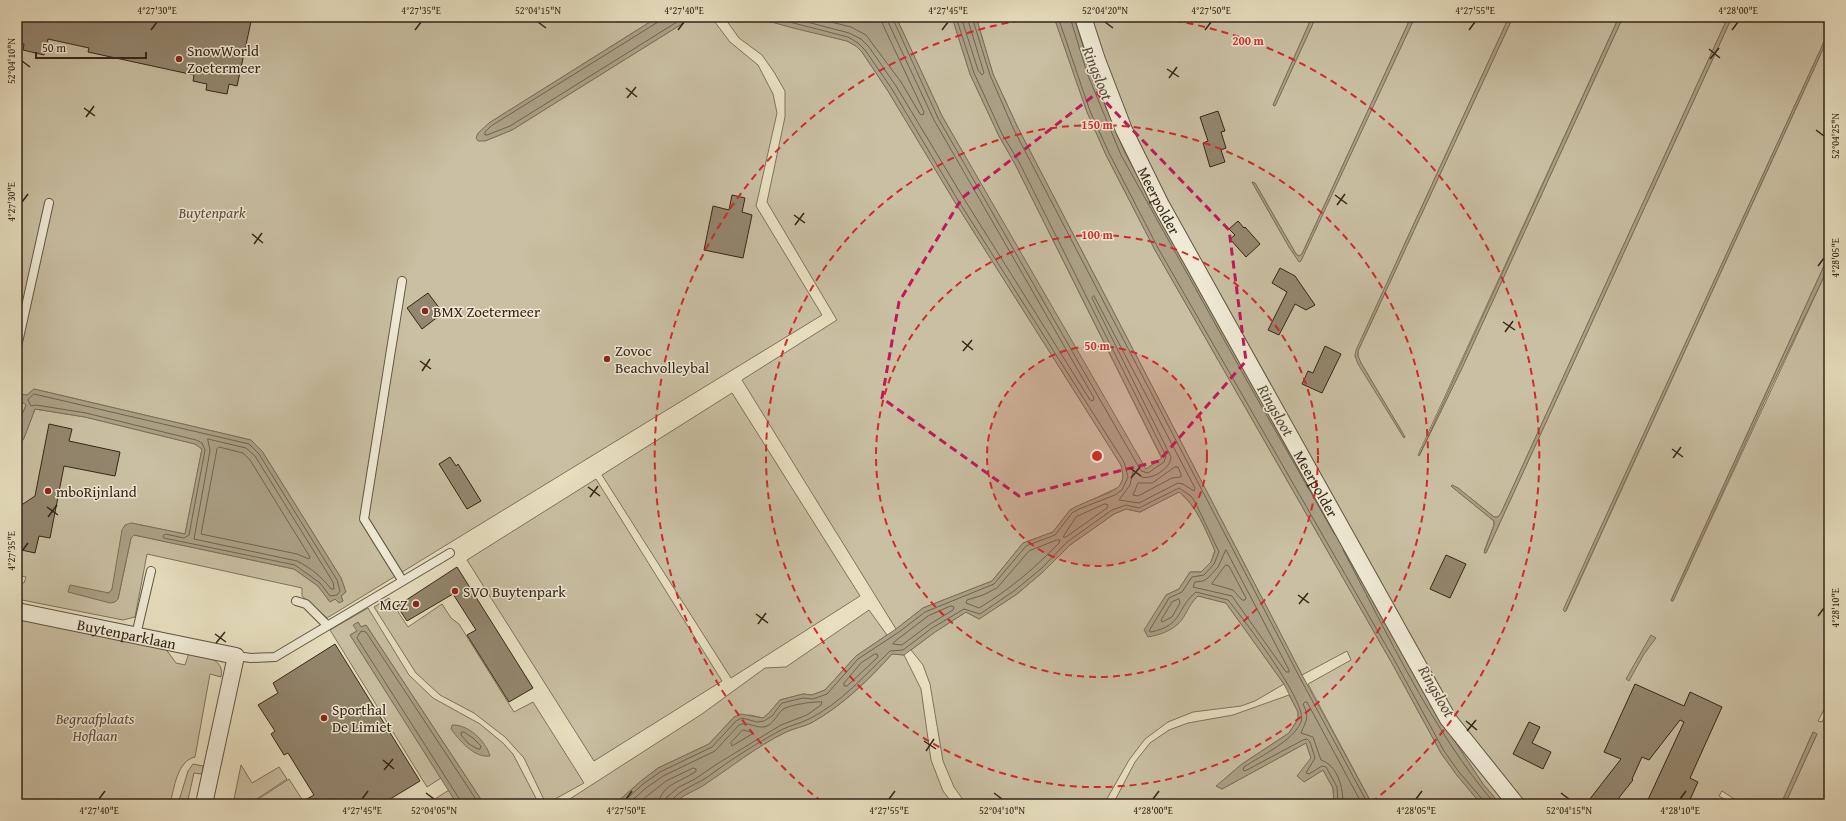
<svg xmlns="http://www.w3.org/2000/svg" width="1846" height="821" font-family="'Gentium Book Plus',serif">
<style>
.green{fill:#c9bfa2;stroke:#80725c}
.water{fill:#aba086;stroke:#7d6f5a}
.lines{fill:none;stroke-linecap:round;stroke-linejoin:round}
.shore{stroke:#71624e;stroke-width:1}
.building{fill:#93866e;stroke:#372517}
.lane-casing{stroke:#635441;stroke-width:10}
.street-casing{stroke:#635441;stroke-width:18}
.lane{stroke:#efead5;stroke-width:8}
.street{stroke:#efead5;stroke-width:16}
.marked{fill:none;stroke:#c2185b;stroke-width:3;stroke-dasharray:8 5;stroke-linejoin:round}
.ticks{fill:none;stroke:#372517;stroke-width:1.5}
.ring{fill:none;stroke:#d62828;stroke-width:2;stroke-dasharray:7 5}
.poi-dot{fill:#8f2418;stroke:#efead5;stroke-width:1.5}
.labels{text-anchor:middle;dominant-baseline:central;stroke-width:3;stroke-linejoin:round;paint-order:stroke}
.poi-label{font-size:15px;fill:#372517;stroke:#efead5;text-anchor:start}
.street-label{font-size:15px;fill:#372517;stroke:#efead5}
.park-label{font-size:15px;font-style:italic;fill:#5c4c3a;stroke:#efead5}
.water-label{font-size:16px;font-style:italic;fill:#5a4a38;stroke:#efead5}
.centre{fill:#d62828;stroke:#efead5;stroke-width:2}
.ring-label{font-size:12px;text-anchor:middle;font-weight:bold;fill:#d62828;stroke:#efead5;stroke-width:3;stroke-linejoin:round;paint-order:stroke}
.neatline{fill:none;stroke:#372517;stroke-width:1.5}
.ticks-label{font-size:10px;text-anchor:middle;fill:#372517}
</style>
<rect width="100%" height="100%" fill="#e7dfbf"/>
<filter id="stains"><feTurbulence type="fractalNoise" baseFrequency=".005" numOctaves="4"/><feColorMatrix values="0 0 0 0 .2 0 0 0 0 .09 0 0 0 0 .02 0 0 0 .5 -.17"/></filter>
<radialGradient id="worn" r=".72"><stop offset=".6" stop-color="#630" stop-opacity="0"/><stop offset="1" stop-color="#630" stop-opacity=".3"/></radialGradient>
<path class="green" d="M17,17h641l-169,106 -4,18 27,-11 181,-113h18l19,25 28,23 15,29 4,19 -21,93 66,109 -495,303 -25,-22v-8l-155,-34 -12,63 -12,3 -106,-21v-17l7,1 2,-6 -9,-2v-126l7,-11 11,-29 50,8 110,27 7,5 -17,85 -54,-11 -19,66 -3,4h-5l11,9 3,-3 13,-61 3,-3 160,34 24,17 12,16 5,-3 8,2 -2,-5 5,-4 -5,-14 -79,-127 -11,-11 -217,-51 -7,6h-7l6,10 -9,22z
M724,17h38l6,4 79,20 9,5 6,6 26,39 65,108 168,266 3,11 -5,11 -49,23 -17,22 -30,11 -31,38 -69,27 -27,21 -154,-249 95,-60 -70,-118 18,-85v-26l-11,-19 -12,-17 -23,-17z
M896,17h56l18,57 29,62 16,28 147,295 -17,11 -203,-354z
M976,17h78l33,95 19,43 49,95 238,415 48,88 15,21 25,30h-109l-64,-120 43,-24 -4,-9 -45,24 -285,-549 -24,-52z
M1074,17h238l-39,88 2,1 41,-89h95l-109,237 -3,2 -3,-2 -41,-71 -3,-1 37,65 11,15 115,-245h94l-104,226 -50,113 49,82 1,-1 -44,-74 -3,-7v-5l155,-334h106l-201,438 1,1 43,-88 161,-351h105l-227,496 -3,4h-4l-36,-29 -6,-3 -1,1 43,35v4l-10,26 2,2 246,-536h97v14l-240,522 -23,58 263,-575v219l-158,345 2,1 156,-335v434l-11,21 4,1 7,-15v97h-44l32,-70 -4,-2 -32,72h-39l-20,-13 -3,5 14,8h-233l-17,-20 -53,-80 -87,-163 -94,-164 -124,-224 -34,-81z
M732,393l128,203 -129,82 -129,-203z
M596,479l126,202 -128,80 -127,-201z
M1179,492c18,14 26,38 36,58l-4,12 -10,10h-11l-11,17 -13,6 24,9 8,-8 28,7 58,81 -29,17 -14,5 -48,6 -25,10 -23,17 -16,21 -25,44h-138l-12,-17 -11,-26 -13,-77 -7,-19 -12,-15 24,-18 31,-20 13,7 38,-25 27,-23 26,-26 44,-31 12,-5 14,3z
M389,598l19,29 34,-23 9,14 8,6 55,88 19,-10 51,81 -38,21 -22,-46 -19,-21 -31,-24 -34,-18 -24,-22 -42,-66z
M368,608l41,67 24,23 47,26 23,19 10,11 26,50h-55l-118,-179 -5,2 -3,-5 -1,9 -7,4 91,143 -14,9 -97,-157z
M869,610l18,25 -31,21 -31,34 -13,5 -9,-1 -23,6 -11,13 -6,5 -13,-3 -16,2 -25,27 -51,24 -17,13 -26,23h-53l140,-90 63,-46 21,-1z
M17,618l148,30 11,15 9,2 4,-12c14,4 36,4 32,24l-11,-3 -15,83c-18,4 -21,32 -25,47h-153z
M892,654l12,1 17,34 10,71 12,31 10,13h-280c10,-9 17,-11 28,-18 28,-17 54,-39 85,-54 8,-4 17,-5 25,-9 31,-17 58,-43 81,-69z
M1289,695l9,17v7l-9,14 -47,31 -25,22 5,3 84,-46 5,15 -7,24 19,-12 10,18 1,16h-221l22,-42 15,-19 19,-13 19,-7 45,-8z
M193,764l10,2 -1,8 -8,-1 -7,31h-9l10,-33z
M241,765l11,18 27,-16 8,12 -38,25h-16z
M289,779l16,25h-54z
M449,790l8,14h-30z"/>
<path class="water" d="M658,17h35l-181,113 -27,11h-7l-2,-3 2,-5 11,-10z
M762,17h134l46,99 204,353 16,-11 -147,-294 -16,-28 -29,-62 -18,-57h24l17,57 24,52 285,549 70,129h-38l-1,-16 -10,-18 -19,12 -7,-6 14,-18 -5,-15 -84,46 -6,-3 26,-22 47,-31 9,-14v-7l-14,-28 -58,-81 -28,-7c-10,9 -12,21 -20,28 -9,8 -19,11 -30,13l-4,-7 22,-35 13,-6 11,-17h11l10,-10 4,-11c-9,-20 -18,-46 -36,-59l-39,20 -14,-3 -12,5 -44,31 -26,26 -27,23 -38,25 -13,-7 -31,20 -31,23 -12,-1c-24,26 -50,52 -81,69 -8,4 -17,5 -25,9 -31,15 -57,37 -85,55 -11,6 -18,8 -28,17h-58l26,-23 17,-13 51,-24 25,-27 7,-3 22,4 6,-5 11,-13 23,-6 9,1 13,-5 31,-34 40,-27 27,-21 69,-27 31,-38 30,-11 17,-22 7,-4 36,-15c11,-7 11,-14 8,-26l-168,-266 -65,-108 -26,-39 -6,-6 -9,-5 -54,-13 -25,-7z
M1054,17h20l17,55 34,81 124,224 94,164 87,163 53,80 17,20h-19l-25,-30 -15,-21 -48,-88 -238,-415 -49,-95 -19,-43z
M1312,17h4l-41,89 -2,-1z
M1411,17h4l-114,244 -2,1 -10,-15 -37,-65 3,1 41,71 3,2 3,-2z
M1509,17h4l-155,334v5l3,7 44,74 -1,1 -46,-74 -3,-8 1,-6z
M1619,17h4l-161,351 -43,88z
M1728,17h4l-246,536h-2l10,-28v-4l-43,-35 1,-1 6,3 36,29h4l3,-4z
M1829,31v5l-264,576 -2,-2 26,-57z
M1829,255v11l-58,121 -98,214h-2z
M34,389l217,51 11,11 79,127 5,14 -5,4 2,5 -4,2 -4,-4 -5,3 -12,-16 -24,-17 -160,-34 -3,3 -13,61 -3,3 -5,1 -42,-11 2,-7 39,8 3,-4 10,-59 3,-5 6,-2 54,11 17,-85 -7,-5 -110,-27 -50,-8 -11,29 -7,11v-22l9,-22 -7,-5 1,-6 7,1z
M358,622l3,5 5,-2 118,179h-27l-107,-169 7,-4 -4,-6z
M1651,635l5,3 -12,16 -15,27 -3,-2z
M452,725c16,-1 34,16 38,31 -16,2 -30,-15 -39,-27z
M1813,732l4,2 -32,70h-4z"/>
<g class="lines">
<path class="shore" d="M660,17l-2,5 -167,104 -6,6v3h2l23,-9 175,-109
M788,17l61,16 12,6 8,8 27,39 65,108 129,206 3,1 1,-3 -160,-278 -46,-98 -1,-5
M811,17l40,10 15,8 35,47 19,32 3,1 1,-3 -41,-87 -2,-8
M892,17l46,101 203,353 7,2 16,-11 2,-6 -147,-294 -17,-28 -28,-61 -18,-56
M961,17l17,53 4,5 2,-2 -17,-56
M972,17l18,58 23,53 286,548 69,128
M1058,17l32,94 19,42 49,95 238,415 48,88 15,21 24,28 1,4
M1070,17l17,56 34,82 125,224 89,156
M1094,296l101,192 -1,3 -11,-7 -5,-1 -39,20 -20,-3 11,-15 3,-14h2l7,6c10,3 29,-9 29,-20l-79,-159z
M34,394l215,50 10,10 78,126 3,11 -3,4 -7,1 -10,-13 -25,-18 -131,-27 -1,-2 2,-2 19,4 5,-3 16,-85 -3,-7 -6,-3 -110,-27 -50,-8 -5,1 -3,-6z
M208,439l38,9 9,8 78,126 1,7h-3c-9,-12 -20,-21 -34,-28l-103,-22 16,-88z
M219,447l24,6 7,7 60,97 -1,2 -12,-5 -96,-20 16,-85z
M1175,467h3l3,7v3l-9,1 -34,18 -5,-1 5,-12h14z
M1105,504l3,1 -1,3 -41,29h-3l13,-20z
M1057,540h3l-1,3c-24,25 -50,47 -80,65l-13,-5 1,-3 16,-5 14,-7 32,-37z
M1226,550l63,120v2h-3l-54,-76 -39,-9 2,-5 8,-1 5,-3 10,-11z
M1343,550c46,86 88,179 152,254
M1226,565l3,1 17,32 -1,2h-3l-9,-10 -21,-6z
M1179,599l1,4 -8,14 -10,5 -1,-2 11,-18z
M951,606l3,1 -1,3 -23,14 -28,21 -9,-1 1,-2 34,-26z
M875,654h2l1,3 -31,29h-3v-3l17,-20z
M743,730l8,2 1,2 -20,12 -1,-3z
M464,732l9,6 8,8 -1,3h-2l-9,-5 -8,-9v-2z
M461,804l-1,-4 -103,-162 4,-7 5,1 113,172
M621,804l22,-20 17,-12 52,-25 24,-26 6,-3 15,4 7,-1 8,-5 10,-13 21,-5 10,1 14,-5 31,-35 41,-27 26,-20 69,-28 32,-38 29,-11 17,-22 7,-4 36,-14 7,-5 6,-13 -4,-15 -168,-265 -64,-108 -27,-39 -7,-7 -10,-6 -78,-20
M628,804l18,-16 17,-12 52,-25 24,-26c8,-4 16,3 25,2 9,-2 12,-11 18,-17 5,-5 34,-9 40,-8l-1,3 -14,10 -26,10 -64,39 -22,15 -16,8 -12,10 -2,7
M637,804l29,-23 27,-13 3,1v2c-12,10 -36,13 -37,33
M671,804c1,-11 26,-20 35,-26 24,-18 51,-35 77,-49 9,-4 18,-6 26,-10 32,-16 56,-44 81,-68l13,-1 29,-22 32,-19 16,5 34,-23 28,-23 25,-26 45,-32 14,-5 13,3 40,-20 12,8 5,8 23,48 -5,12 -10,11 -12,2 -10,15 -13,6 -20,33 2,1c33,-7 25,-24 45,-40l32,8c14,17 81,104 73,122 -8,19 -39,33 -57,45l-1,3 2,1 58,-31 4,-1 3,3 5,16 -9,15 3,1 13,-8 4,1 11,20 1,17
M1343,804c0,-17 -5,-38 -22,-44l-8,-23 -12,-4c5,-13 9,-15 2,-29l2,-2h2l55,102"/>
</g>
<path class="building" d="M17,17h235l-15,69 -8,-2 -2,10 -21,-4 1,-6 -14,-3 1,-6 -106,-23 1,-4 -41,-9 -4,16 -21,-5 1,-6 -7,-2z
M1218,111l7,20 -4,1 5,16 -5,2 4,12 -15,5 -7,-24 5,-2 -8,-24z
M732,195l13,3 -3,14 10,3 -9,43 -39,-8 9,-44 16,4z
M1238,221l6,7 1,-1 15,17 -14,13 -16,-18 5,-4 -6,-6z
M1280,268l15,8 20,29 -9,5 -11,-6 -16,31 -11,-5 19,-38 -15,-9z
M428,293l15,20 -21,16 -15,-21z
M1325,346l16,8 -19,39 -20,-9 6,-13 5,2z
M49,424l23,5 -3,12 51,11 -5,24 -51,-10 -14,72 -11,-2 -4,17 -18,-4v-46l6,1 12,-8z
M450,457l6,9 2,-2 23,37 -14,8 -28,-45z
M1446,555l20,9 -16,34 -20,-9z
M457,567l76,121 -24,14 -42,-67 9,-5 -23,-36 -46,27 -10,-15z
M335,644l85,137 -38,23h-84l16,-9 -26,-42 -4,2 -13,-21 4,-3 -17,-26 20,-12 -5,-10z
M1635,684l49,22 6,-14 32,15 -32,71 8,4 -10,22h-42l38,-82 -4,-2 -31,40 -7,-3 -10,22 1,1 -19,24h-28l35,-45 -17,-7z
M1529,722l11,5 -8,16 19,9 -8,17 -30,-15z"/>
<g class="lines">
<defs>
<path id="lane" d="M402,281l-38,238 38,61
M17,347l32,-144
M296,601l10,3 21,21
M136,635l15,-64
M236,656l15,2 24,-1 175,-104"/>
<g id="street">
<path id="s1" d="M1083,17l14,43 27,70 37,75 287,514 68,85"/>
<path id="s2" d="M17,611l219,45 -32,148"/>
</g>
</defs>
<use href="#lane" class="lane-casing"/>
<use href="#street" class="street-casing"/>
<use href="#lane" class="lane"/>
<use href="#street" class="street"/>
</g>
<path class="marked" d="M1097,93l132,137 17,131 -87,100 -140,35 -137,-98 17,-96 63,-104z"/>
<path class="ticks" d="M538,22l8,6M1105,22l8,6M151,30l6,-8M415,30l6,-8M678,30l6,-8M942,30l6,-8M1205,30l6,-8M1469,30l6,-8M1732,30l6,-8M1709,49l11,9M1710,59l9,-11M22,61l8,6M1167,69l12,8M1169,78l8,-11M626,88l11,9M627,98l9,-11M84,108l11,8M86,117l8,-11M1816,130l8,6M1335,195l12,9M22,202l6,-8M1337,205l8,-11M794,215l11,8M795,225l9,-12M252,234l11,9M254,244l8,-11M1818,266l6,-8M1503,322l12,8M1505,332l8,-11M962,341l11,9M963,351l9,-11M420,361l11,8M422,371l8,-12M1672,449l11,8M1673,458l8,-11M1130,468l11,8M1131,478l9,-11M588,487l12,9M590,497l8,-11M47,507l11,8M48,517l9,-12M22,551l6,-8M1298,595l11,8M1299,604l9,-11M756,614l12,9M1818,616l6,-8M758,624l8,-11M215,634l11,8M216,643l9,-11M1466,721l11,9M1467,731l9,-11M924,741l12,8M926,751l8,-12M383,760l11,9M384,770l9,-11M426,793l8,6M994,793l8,6M1561,793l8,6M99,799l6,-8M362,799l6,-8M626,799l6,-8M889,799l6,-8M1153,799l6,-8M1416,799l6,-8M1680,799l6,-8"/>
<circle cx="1097" cy="456" r="110" fill="#d62828" fill-opacity=".12"/>
<g class="ring">
<circle cx="1097" cy="456" r="110"/>
<circle cx="1097" cy="456" r="221"/>
<circle cx="1097" cy="456" r="331"/>
<path d="M822 802A442 442 0 0 1 1043 17M1151 17A442 442 0 0 1 1372 802"/>
</g>
<g class="poi-dot">
<circle cx="179" cy="59" r="4"/>
<circle cx="425" cy="311" r="4"/>
<circle cx="607" cy="359" r="4"/>
<circle cx="48" cy="491" r="4"/>
<circle cx="455" cy="591" r="4"/>
<circle cx="416" cy="604" r="4"/>
<circle cx="324" cy="718" r="4"/>
</g>
<g class="labels">
<g class="poi-label">
<text x="187" y="50">SnowWorld<tspan x="187" dy="17">Zoetermeer</tspan></text>
<text x="433" y="311">BMX Zoetermeer</text>
<text x="615" y="350">Zovoc<tspan x="615" dy="17">Beachvolleybal</tspan></text>
<text x="56" y="491">mboRijnland</text>
<text x="463" y="591">SVO Buytenpark</text>
<text x="408" y="604" text-anchor="end">MCZ</text>
<text x="332" y="709">Sporthal<tspan x="332" dy="17">De Limiet</tspan></text>
</g>
<g class="street-label">
<text stroke="none"><textPath href="#s1" startOffset="199">Meerpolder</textPath></text>
<text stroke="none"><textPath href="#s1" startOffset="523">Meerpolder</textPath></text>
<text stroke="none"><textPath href="#s2" startOffset="112">Buytenparklaan</textPath></text>
</g>
<g class="park-label">
<text x="212" y="212">Buytenpark</text>
<text x="95" y="718">Begraafplaats<tspan x="95" dy="17">Hoflaan</tspan></text>
</g>
<g class="water-label">
<text transform="translate(1098 73) rotate(68)">Ringsloot</text>
<text transform="translate(1276 410) rotate(60)">Ringsloot</text>
<text transform="translate(1437 691) rotate(60)">Ringsloot</text>
</g>
</g>
<circle cx="1097" cy="456" r="6" class="centre"/>
<g class="ring-label">
<text x="1248" y="45">200 m</text>
<text x="1097" y="129">150 m</text>
<text x="1097" y="239">100 m</text>
<text x="1097" y="350">50 m</text>
</g>
<rect width="1846" height="821" fill="none" stroke="#e7dfbf" stroke-width="44"/>
<path d="M36 52v6h110v-6" fill="none" stroke="#372517" stroke-width="2"/>
<text x="42" y="52" font-size="12" fill="#372517" stroke="#efead5" stroke-width="3" paint-order="stroke">50 m</text>
<rect x="22" y="22" width="1802" height="777" class="neatline"/>
<g class="ticks-label">
<text x="157" y="14">4°27'30"E</text>
<text x="421" y="14">4°27'35"E</text>
<text x="538" y="14">52°04'15"N</text>
<text x="684" y="14">4°27'40"E</text>
<text x="948" y="14">4°27'45"E</text>
<text x="1105" y="14">52°04'20"N</text>
<text x="1211" y="14">4°27'50"E</text>
<text x="1475" y="14">4°27'55"E</text>
<text x="1738" y="14">4°28'00"E</text>
<text transform="translate(11 61) rotate(-90)" y="4">52°04'10"N</text>
<text transform="translate(1835 136) rotate(-90)" y="4">52°04'25"N</text>
<text transform="translate(11 202) rotate(-90)" y="4">4°27'30"E</text>
<text transform="translate(1835 258) rotate(-90)" y="4">4°28'05"E</text>
<text transform="translate(11 551) rotate(-90)" y="4">4°27'35"E</text>
<text transform="translate(1835 608) rotate(-90)" y="4">4°28'10"E</text>
<text x="99" y="814">4°27'40"E</text>
<text x="362" y="814">4°27'45"E</text>
<text x="434" y="814">52°04'05"N</text>
<text x="626" y="814">4°27'50"E</text>
<text x="889" y="814">4°27'55"E</text>
<text x="1002" y="814">52°04'10"N</text>
<text x="1153" y="814">4°28'00"E</text>
<text x="1416" y="814">4°28'05"E</text>
<text x="1569" y="814">52°04'15"N</text>
<text x="1680" y="814">4°28'10"E</text>
</g>
<rect width="100%" height="100%" filter="url(#stains)"/>
<rect width="100%" height="100%" fill="url(#worn)"/>
</svg>
